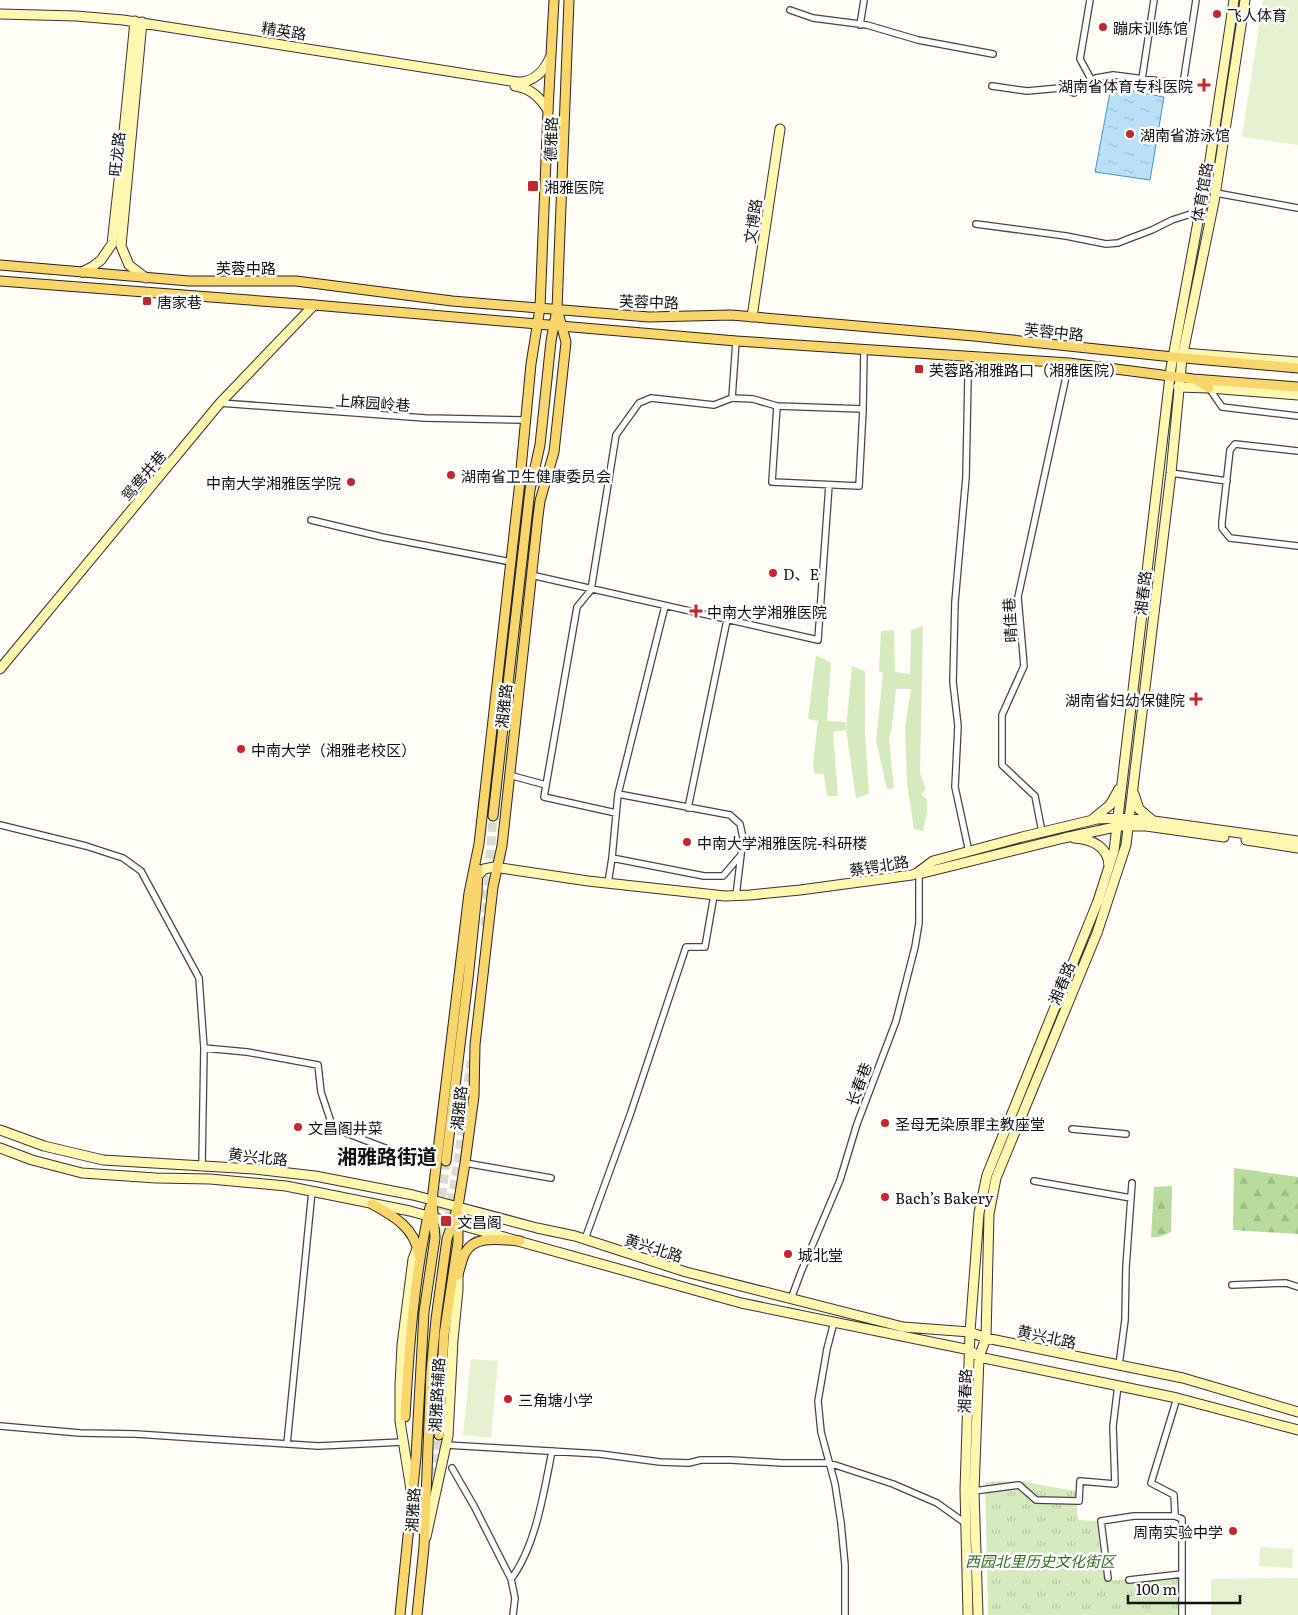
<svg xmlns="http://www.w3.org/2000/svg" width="1298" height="1615" font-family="Literata,'Noto Sans SC',serif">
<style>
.grass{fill:#d5ebbd}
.forest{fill:url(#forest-firs)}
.park{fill:url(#park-tufts)}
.pitch{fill:#e6f2cf}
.water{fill:url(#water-ripples);stroke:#3f96cf}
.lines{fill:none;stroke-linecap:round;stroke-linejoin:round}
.primary-tunnel{stroke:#dbdad3;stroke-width:9;stroke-dasharray:9 4.5;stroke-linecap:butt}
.street-casing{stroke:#444;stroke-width:8}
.secondary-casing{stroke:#333;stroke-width:11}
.primary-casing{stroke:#222;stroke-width:11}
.street{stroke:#fff;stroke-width:5.5}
.secondary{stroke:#fff6b0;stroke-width:9}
.primary{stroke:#f9d66b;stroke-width:9}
.poi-dot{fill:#c4262e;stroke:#fff;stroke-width:2}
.labels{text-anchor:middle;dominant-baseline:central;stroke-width:5;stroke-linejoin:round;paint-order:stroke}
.poi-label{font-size:15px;fill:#111;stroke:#fff;text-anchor:start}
.street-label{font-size:15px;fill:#111;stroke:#fff}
.park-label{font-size:15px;font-style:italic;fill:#2f6b1f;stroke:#fff}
.district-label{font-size:20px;font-weight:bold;fill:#111;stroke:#fff}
</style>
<defs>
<pattern id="forest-firs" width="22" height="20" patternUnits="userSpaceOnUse" patternTransform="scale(1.25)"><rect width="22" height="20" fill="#b9dc9c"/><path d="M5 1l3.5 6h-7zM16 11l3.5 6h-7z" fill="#9ebc85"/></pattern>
<pattern id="park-tufts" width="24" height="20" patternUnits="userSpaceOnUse" patternTransform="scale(1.25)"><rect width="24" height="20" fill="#d5ebbd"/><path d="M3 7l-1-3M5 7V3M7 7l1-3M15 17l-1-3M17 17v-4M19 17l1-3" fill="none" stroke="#b6c8a1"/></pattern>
<pattern id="water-ripples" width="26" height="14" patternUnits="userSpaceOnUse" patternTransform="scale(1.25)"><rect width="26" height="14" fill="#b9e0f7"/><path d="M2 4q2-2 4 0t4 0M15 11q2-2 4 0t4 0" fill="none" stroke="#9ebfd3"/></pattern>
</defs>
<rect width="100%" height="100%" fill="#fffdf5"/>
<path class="grass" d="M923,626l-3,147 6,16 -5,5 6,5v13l-4,19 -9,-2 -7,-45 -2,-57 6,-38h-15l-4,38 -3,12 5,49 -7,1 -11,-48 7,-68 -4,-2 2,-40 13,-1 1,42 15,2 1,-44z
M816,655l15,8 -4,58 18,1 1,6 6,-62 13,5v63l4,60 -13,4 -10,-68 -13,2 5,64h-11l-3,-22 -10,-1 -1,-10 5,-42 -10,-2z"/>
<path class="forest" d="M1234,1168l64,9v57l-65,-4z
M1172,1186l-1,46 -12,5h-8l3,-50z"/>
<path class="park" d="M1018,1481l58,10 2,29 19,1 4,42 6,18 72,-6v40h-191l-3,-133z"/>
<path class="pitch" d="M1263,0h35v145l-56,-8z
M471,1359l27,2 -7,77 -28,-3z
M1260,1547l33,2 -1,19 -33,-2z
M1298,1578v37h-87v-36z"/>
<path class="water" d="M1111,87l53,10 -14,83 -55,-8z"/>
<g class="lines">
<path class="primary-tunnel" d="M485,926l8,-110
M447,1229l11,-67 13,-101
M437,1237l9,-76
M429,1503l7,-41 3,-27"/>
<defs>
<path id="street" d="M1090,0l-10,59 12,22
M790,10l23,8 54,7 51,15 75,14
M860,25l4,-25
M1142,79l12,-79
M992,86l35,5 33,-3 14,5 22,-15 17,-3 70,9 13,-84
M1216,193l82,15
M976,224l90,12 40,8 12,-1 10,-4 24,-9 20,-10 28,-9
M967,357l1,20 -2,100 -11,125 -2,80 5,44 -3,61 14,65
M1209,388l13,19 76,9
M732,398l4,-57
M220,403l205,15 100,2
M777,406l-5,76 87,4 4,-77 1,-60
M1298,451l-63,-7 -5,6 -8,72v6l8,10 68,8
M1171,473l56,8
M311,520l71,17 129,25
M531,575l287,65 11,-155
M509,775l37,10
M618,794l112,21 10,9 3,14 -7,58
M688,808l39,-188
M616,813l-72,-16 33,-190 14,-17 25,-155 23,-32 12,-5 63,7 18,-7 21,1 24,7 86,3
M0,825l86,21 37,12 18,13 58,107 5,70 -2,117
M1042,832l-7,-36 -33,-31v-50l22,-49 -6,-69 51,-234
M612,858l92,18h19l17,-20
M608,883l4,-25 6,-64 47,-188
M204,1048l43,4 71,13 3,27 12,36 68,26 37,5
M1072,1129l54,5
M465,1163l86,15
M1034,1181l97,17
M585,1239l45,-124 56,-168h19l9,-52
M1232,1285l54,-2 12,4
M791,1299l10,-27 39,-92 17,-56 39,-103 19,-74 4,-24v-51
M834,1322l-7,27 -9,52 3,31 14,52 6,39 4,42v50
M1119,1365l6,-45 1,-53 6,-84
M1177,1398l-26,85 23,12 1,21 7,3v96
M0,1426l80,7 56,1 182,12 85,-4
M287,1444l25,-253
M446,1445l154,9 60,8 29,1 12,-3h30l51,3h47l64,21 44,19 28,20
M452,1468l22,38 37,73 4,19 -2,17
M974,1491l45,-6 17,15 43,1 1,-20 35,3 -2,-58 5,-41
M1108,1578l-7,-57 33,-5h41
M511,1579c25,-33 33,-88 41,-128
M1129,1580l53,-6"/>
<path id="secondary" d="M0,14l76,2 47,4 394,62c16,1 27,-11 33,-24
M142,22l-21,224 8,19 17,13
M515,86c16,2 25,12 33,24
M82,272l10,-5 9,-7 11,-16 9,-82 14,-141
M752,317l28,-188
M1183,353l115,9
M1178,387l31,1 89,7
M0,669l220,-266 94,-98
M1134,794l5,15 13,11
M1094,818l16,-13 9,-16
M1074,838c18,1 35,9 35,29
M1246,840l52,8
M919,874l145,-36 56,-12h26l78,11
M475,879l9,-10 10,-2 94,14 137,15 25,-1 50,-5 112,-15 5,-2 16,-12 89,-24 75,-18 22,-1 35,3 144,20
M0,1130l44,16 59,14 151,9 61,7 98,19 124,33 38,8 111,36 217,55 67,5 16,6 197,40 115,34
M0,1148l32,12 50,13 74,5 54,1 76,7 124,25 331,92 229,47 9,7 198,41 121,32
M411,1490l-11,-69v-36l2,-40 11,-86 6,-15
M426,1537l22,-101 5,-96 5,-50v-22
M968,1615l-3,-125 5,-158 9,-119 8,-38 111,-274 16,-50 57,-483 29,-157 4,-11 30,-200
M978,1615l-4,-124 5,-134 7,-19 3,-124 7,-36 101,-245 29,-88 45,-372 11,-115 32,-156 31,-202"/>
<path id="primary" d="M0,265l189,16h107l156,20 197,16 82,-2 243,21 199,21 125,11
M0,281l314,24 422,36 333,22 124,16 105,8
M1196,380l13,8
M493,816l37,-326 10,-45 11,-104 6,-32 12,-309
M446,1161l22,-182 9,-86 1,-24
M372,1204c22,12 43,24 47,51
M458,1275c2,-7 4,-16 7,-22 10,-19 37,-13 55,-12
M405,1417c4,-70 9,-141 25,-210
M439,1435l5,-100 14,-93v-28
M400,1615l16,-158 8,-145 11,-74 -3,-38 37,-307 10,-49 40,-354 12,-126 9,-56 8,-198 6,-110
M417,1615l7,-68 7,-175 5,-53 11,-80 11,-33 7,-43 9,-67 1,-51 18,-158 9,-41 36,-330 2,-15 14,-49 12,-110 -9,-33"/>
</defs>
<use href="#street" class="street-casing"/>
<use href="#secondary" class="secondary-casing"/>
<use href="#primary" class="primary-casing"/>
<use href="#street" class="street"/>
<use href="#secondary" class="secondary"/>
<use href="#primary" class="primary"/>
</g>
<g class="poi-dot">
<circle cx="1217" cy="14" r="5"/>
<circle cx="1103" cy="27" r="5"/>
<path d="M1201.5 77.5h5v5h5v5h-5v5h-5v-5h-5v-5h5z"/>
<circle cx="1130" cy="134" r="5"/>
<rect x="527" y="180" width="12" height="12" rx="2.5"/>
<rect x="142" y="296" width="10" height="10" rx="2.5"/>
<rect x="914" y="364" width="10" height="10" rx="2.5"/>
<circle cx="451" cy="475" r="5"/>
<circle cx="351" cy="482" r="5"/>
<circle cx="773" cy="573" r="5"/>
<path d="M693.5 603.5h5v5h5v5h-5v5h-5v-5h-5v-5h5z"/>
<path d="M1193.5 691.5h5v5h5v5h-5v5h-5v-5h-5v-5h5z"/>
<circle cx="241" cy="749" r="5"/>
<circle cx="687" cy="842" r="5"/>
<circle cx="885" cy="1123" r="5"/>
<circle cx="298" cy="1127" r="5"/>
<circle cx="885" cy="1197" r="5"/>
<rect x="440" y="1215" width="12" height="12" rx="2.5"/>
<circle cx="788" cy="1254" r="5"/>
<circle cx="508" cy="1399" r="5"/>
<circle cx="1233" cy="1531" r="5"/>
</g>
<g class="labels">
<g class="poi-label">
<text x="1227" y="14">飞人体育</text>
<text x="1113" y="27">蹦床训练馆</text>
<text x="1193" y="85" text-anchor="end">湖南省体育专科医院</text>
<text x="1140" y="134">湖南省游泳馆</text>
<text x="544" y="186">湘雅医院</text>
<text x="157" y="301">唐家巷</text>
<text x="929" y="369">芙蓉路湘雅路口（湘雅医院）</text>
<text x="461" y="475">湖南省卫生健康委员会</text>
<text x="341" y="482" text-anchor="end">中南大学湘雅医学院</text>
<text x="783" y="573">D、E</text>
<text x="707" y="611">中南大学湘雅医院</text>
<text x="1185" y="699" text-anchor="end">湖南省妇幼保健院</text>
<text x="251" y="749">中南大学（湘雅老校区）</text>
<text x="697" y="842">中南大学湘雅医院-科研楼</text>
<text x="895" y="1123">圣母无染原罪主教座堂</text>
<text x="308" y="1127">文昌阁井菜</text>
<text x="895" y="1197">Bach’s Bakery</text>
<text x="457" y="1221">文昌阁</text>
<text x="798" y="1254">城北堂</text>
<text x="518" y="1399">三角塘小学</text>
<text x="1223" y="1531" text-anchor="end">周南实验中学</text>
</g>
<g class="street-label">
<text transform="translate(284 30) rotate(9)">精英路</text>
<text transform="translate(550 139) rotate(-88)">德雅路</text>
<text transform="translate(116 154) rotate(-84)">旺龙路</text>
<text transform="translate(1201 192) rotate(-80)">体育馆路</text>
<text transform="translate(752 221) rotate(-81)">文博路</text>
<text x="246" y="267">芙蓉中路</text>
<text transform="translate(649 301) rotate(2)">芙蓉中路</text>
<text transform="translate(1054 331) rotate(6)">芙蓉中路</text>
<text transform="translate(373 402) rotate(4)">上麻园岭巷</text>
<text transform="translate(143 475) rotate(-50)">鸳鸯井巷</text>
<text transform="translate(1142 593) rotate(-83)">湘春路</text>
<text transform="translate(1009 620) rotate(-93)">晴佳巷</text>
<text transform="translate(503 706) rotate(-84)">湘雅路</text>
<text transform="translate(879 865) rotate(-9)">蔡锷北路</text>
<text transform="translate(1061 983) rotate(-68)">湘春路</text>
<text transform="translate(858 1084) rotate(-70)">长春巷</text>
<text transform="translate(458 1108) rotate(-84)">湘雅路</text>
<text transform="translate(258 1156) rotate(6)">黄兴北路</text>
<text transform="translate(654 1247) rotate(18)">黄兴北路</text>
<text transform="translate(1047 1336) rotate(12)">黄兴北路</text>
<text transform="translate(964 1391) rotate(-88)">湘春路</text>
<text transform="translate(436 1395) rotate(-87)">湘雅路辅路</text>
<text transform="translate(412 1510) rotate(-87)">湘雅路</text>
</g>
<g class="park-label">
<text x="1040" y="1560">西园北里历史文化街区</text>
</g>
<g class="district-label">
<text x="387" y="1155">湘雅路街道</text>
</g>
</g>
<path d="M1128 1595v8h112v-8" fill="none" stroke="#111111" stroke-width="2.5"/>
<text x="1136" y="1595" font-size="15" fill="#111111" stroke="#ffffff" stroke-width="4" paint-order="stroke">100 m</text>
</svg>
